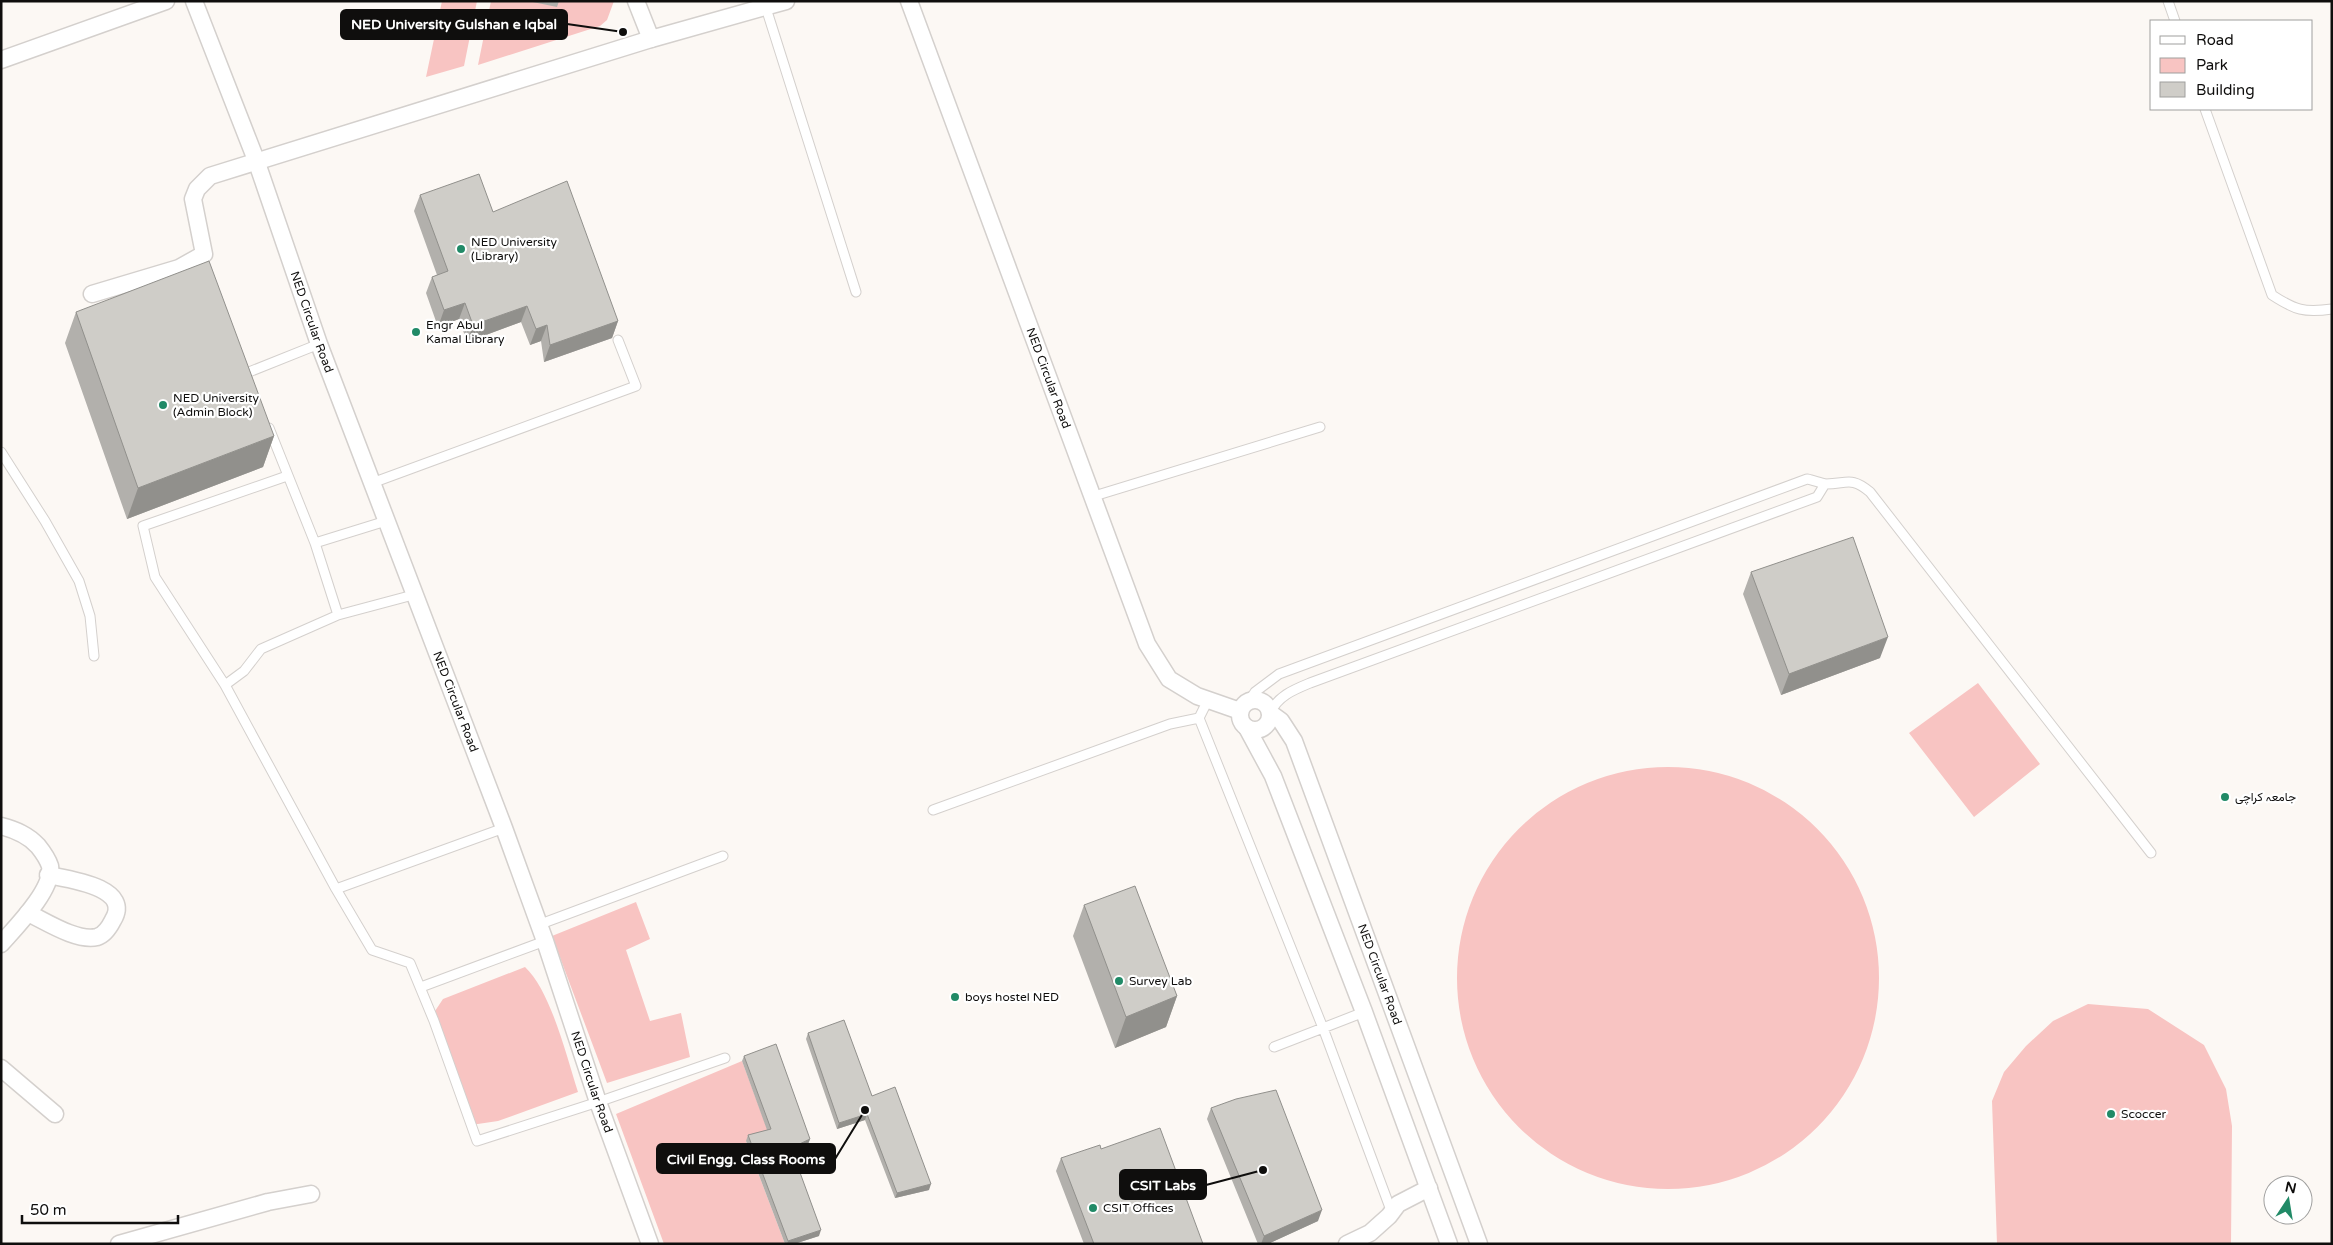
<svg xmlns="http://www.w3.org/2000/svg" width="2333" height="1245" font-family="'Varela Round',Vazirmatn,sans-serif">
<style>
.green{fill:#f8c4c2}
.lines{fill:none;stroke-linecap:round;stroke-linejoin:round}
.service-casing{stroke:#d4d0cd;stroke-width:11}
.minor-casing{stroke:#d4d0cd;stroke-width:19}
.service{stroke:#fff;stroke-width:9}
.minor{stroke:#fff;stroke-width:16}
.wall{fill:#b2b0ac}
.shaded-wall{fill:#91908c}
.building{fill:#cfcdc8;stroke:#91908c}
.poi-dot{fill:#218a67;stroke:#fff;stroke-width:2}
.labels{text-anchor:middle;dominant-baseline:central;stroke-width:4.5;stroke-linejoin:round;paint-order:stroke}
.poi-label{font-size:12px;fill:#0f0e0d;stroke:#fff;text-anchor:start}
.street-label{font-size:12px;fill:#0f0e0d;stroke:#fff}
.leader{fill:none;stroke:#0f0e0d;stroke-width:2}
.callout-dot{fill:#0f0e0d;stroke:#fff;stroke-width:2}
.callout{fill:#0f0e0d;stroke:#0f0e0d;stroke-width:2}
.callout-label{font-size:14px;text-anchor:middle;font-weight:bold;fill:#fff}
</style>
<rect width="100%" height="100%" fill="#fcf8f4"/>
<path class="green" d="M442,1h35l-13,65 -38,11z
M491,1h123l-7,19 -7,6 -122,39z
M1978,683l62,81 -66,53 -65,-84z
M1457 978a211 211 0 1 1 422 0a211 211 0 1 1-422 0Z
M636,902l14,37 -24,11 24,71 31,-8 9,44 -83,26 -55,-147z
M525,967c26,24 42,91 53,125l-80,29 -27,4 -40,-108 12,-18z
M2088,1004l60,5 56,36 22,44 6,37 -1,118h-234l-5,-143 12,-29 22,-26 27,-25z
M742,1061l27,73 -23,7 39,103h-121l-48,-130z"/>
<g class="lines">
<defs>
<path id="service" d="M2168,1l7,20
M766,8l90,284
M2205,109l67,186c23,15 32,18 60,14
M249,372l70,-28
M269,428l46,115 23,72
M1,452l44,69 34,60 11,35 4,40
M287,476l-144,50 12,51 70,108 111,204 36,61 38,13 24,58 43,120 121,-39 127,-44
M372,483l264,-97 -18,-46
M1091,497l229,-70
M315,543l71,-22
M225,685l19,-14 17,-22 77,-34 75,-20
M1249,701l6,-9 24,-18 528,-195c6,1 13,4 19,5 21,0 25,-8 44,8l281,361
M1270,713c8,-17 23,-23 40,-30l507,-186 8,-13
M1199,718l124,310 69,185
M933,810l237,-86 29,-6 9,-18
M336,889l168,-61
M538,925l185,-69
M421,987l124,-46
M1274,1047l90,-35"/>
<g id="minor">
<path id="s1" d="M194,1l62,159 63,184 185,484 41,113 53,161 52,142"/>
<path d="M636,1l15,38"/>
<path id="s2" d="M909,1l238,643 22,35 28,17 43,15"/>
<path d="M1,60l165,-59"/>
<path d="M92,294l87,-26 25,-14 -11,-55 4,-10 13,-13 441,-137 135,-38"/>
<circle cx="1255" cy="715" r="15"/>
<path id="s3" d="M1270,713l11,8 13,20 185,503"/>
<path d="M1247,728l26,48 91,236 85,232"/>
<path d="M1,826c15,4 27,9 37,20 4,5 10,14 12,20 4,23 -35,62 -49,78"/>
<path d="M28,913c17,8 49,29 69,24 7,-2 13,-11 16,-17 20,-33 -46,-41 -65,-45"/>
<path d="M1,1068l54,46"/>
<path d="M119,1244l149,-42 43,-8"/>
<path d="M1347,1244l23,-11 19,-17 9,-12 31,-16"/>
</g>
</defs>
<use href="#service" class="service-casing"/>
<use href="#minor" class="minor-casing"/>
<use href="#service" class="service"/>
<use href="#minor" class="minor"/>
</g>
<path class="wall" d="M528,1h31l-2,6z
M420,195l73,17 125,109 -6,17 -68,24 -3,-21 -11,4 -9,-23 -54,20 -8,-23 -21,8 -12,-34 6,-16 5,-2 -23,-64z
M76,312l198,124 -11,31 -136,52 -62,-176z
M1751,572l129,86 -99,37 -38,-101z
M1084,905l93,91 -11,31 -51,21 -42,-112z
M808,1033l64,63 57,94 -34,8 -30,-78 -28,9 -31,-90z
M744,1056l66,83 -2,5 -16,8 27,84 -25,8h-9l-39,-103 2,-6 19,-5 -25,-69z
M1211,1108l107,113 -50,23h-10l-51,-125z
M1101,1149l102,95h-119l-28,-73 5,-13z"/>
<path class="shaded-wall" d="M465,303l-6,16 -21,8 6,-17z
M527,306l-6,16 -54,20 6,-17z
M618,321l-6,17 -68,24 6,-17z
M547,325l-6,16 -11,4 6,-16z
M274,436l-11,31 -136,52 11,-31z
M1888,637l-8,21 -99,37 8,-21z
M1177,996l-11,31 -51,21 11,-31z
M867,1114l-2,6 -28,9 2,-6z
M810,1139l-2,5 -19,9 2,-5z
M931,1184l-2,6 -34,8 2,-5z
M1322,1210l-4,11 -50,23h-7l3,-8z
M821,1230l-2,6 -25,8h-7l1,-3z"/>
<path class="building" d="M479,174l14,38 74,-31 51,140 -68,24 -3,-20 -11,4 -9,-23 -54,19 -8,-22 -21,7 -12,-33 16,-6 -28,-76z
M209,261l65,175 -136,52 -62,-176z
M1853,537l35,100 -99,37 -38,-102z
M1135,886l42,110 -51,21 -42,-112z
M844,1020l28,76 23,-9 36,97 -34,9 -30,-79 -28,9 -31,-90z
M776,1044l34,95 -19,9 30,82 -33,11 -40,-106 23,-6 -27,-73z
M1276,1090l46,120 -58,26 -53,-128 25,-9z
M1160,1128l43,116h-109l-33,-86 39,-13 1,4z"/>
<g class="poi-dot">
<circle cx="461" cy="249" r="5"/>
<circle cx="416" cy="332" r="5"/>
<circle cx="163" cy="405" r="5"/>
<circle cx="2225" cy="797" r="5"/>
<circle cx="1119" cy="981" r="5"/>
<circle cx="955" cy="997" r="5"/>
<circle cx="2111" cy="1114" r="5"/>
<circle cx="1093" cy="1208" r="5"/>
</g>
<g class="labels">
<g class="poi-label">
<text x="471" y="242">NED University<tspan x="471" dy="14">(Library)</tspan></text>
<text x="426" y="325">Engr Abul<tspan x="426" dy="14">Kamal Library</tspan></text>
<text x="173" y="398">NED University<tspan x="173" dy="14">(Admin Block)</tspan></text>
<text x="2235" y="797">جامعہ کراچی</text>
<text x="1129" y="981">Survey Lab</text>
<text x="965" y="997">boys hostel NED</text>
<text x="2121" y="1114">Scoccer</text>
<text x="1103" y="1208">CSIT Offices</text>
</g>
<g class="street-label">
<text stroke="none"><textPath href="#s1" startOffset="342">NED Circular Road</textPath></text>
<text stroke="none"><textPath href="#s2" startOffset="402">NED Circular Road</textPath></text>
<text stroke="none"><textPath href="#s1" startOffset="748">NED Circular Road</textPath></text>
<text stroke="none"><textPath href="#s3" startOffset="286">NED Circular Road</textPath></text>
<text stroke="none"><textPath href="#s1" startOffset="1152">NED Circular Road</textPath></text>
</g>
</g>
<path class="leader" d="M623 32L567 24M865 1110L835 1159M1263 1170L1206 1185"/>
<g class="callout-dot">
<circle cx="623" cy="32" r="5"/>
<circle cx="865" cy="1110" r="5"/>
<circle cx="1263" cy="1170" r="5"/>
</g>
<g class="callout">
<rect x="341" y="10" width="226" height="29" rx="5"/>
<rect x="657" y="1144" width="178" height="29" rx="5"/>
<rect x="1120" y="1170" width="86" height="29" rx="5"/>
</g>
<g class="callout-label">
<text x="454" y="29">NED University Gulshan e Iqbal</text>
<text x="746" y="1164">Civil Engg. Class Rooms</text>
<text x="1163" y="1190">CSIT Labs</text>
</g>
<rect width="2333" height="1245" fill="none" stroke="#0f0e0d" stroke-width="5"/>
<rect x="2150" y="20" width="162" height="90" fill="#ffffff" stroke="#9f9f9e"/>
<rect x="2160" y="36" width="25" height="8" fill="#ffffff" stroke="#9f9f9e"/>
<text x="2196" y="45" font-size="15" fill="#0f0e0d">Road</text>
<rect x="2160" y="58" width="25" height="15" fill="#f8c4c2" stroke="#9f9f9e"/>
<text x="2196" y="70" font-size="15" fill="#0f0e0d">Park</text>
<rect x="2160" y="82" width="25" height="15" fill="#cfcdc8" stroke="#9f9f9e"/>
<text x="2196" y="95" font-size="15" fill="#0f0e0d">Building</text>
<g transform="translate(2288 1200) rotate(12)"><circle r="24" fill="#ffffff" stroke="#9f9f9e"/>
<path d="M0-4L9 19L0 12L-9 19Z" fill="#218a67"/>
<text y="-8" font-size="14" font-weight="bold" text-anchor="middle" fill="#0f0e0d">N</text>
</g>
<path d="M22 1215v8h156v-8" fill="none" stroke="#0f0e0d" stroke-width="2.5"/>
<text x="30" y="1215" font-size="15" fill="#0f0e0d" stroke="#ffffff" stroke-width="4" paint-order="stroke">50 m</text>
</svg>
